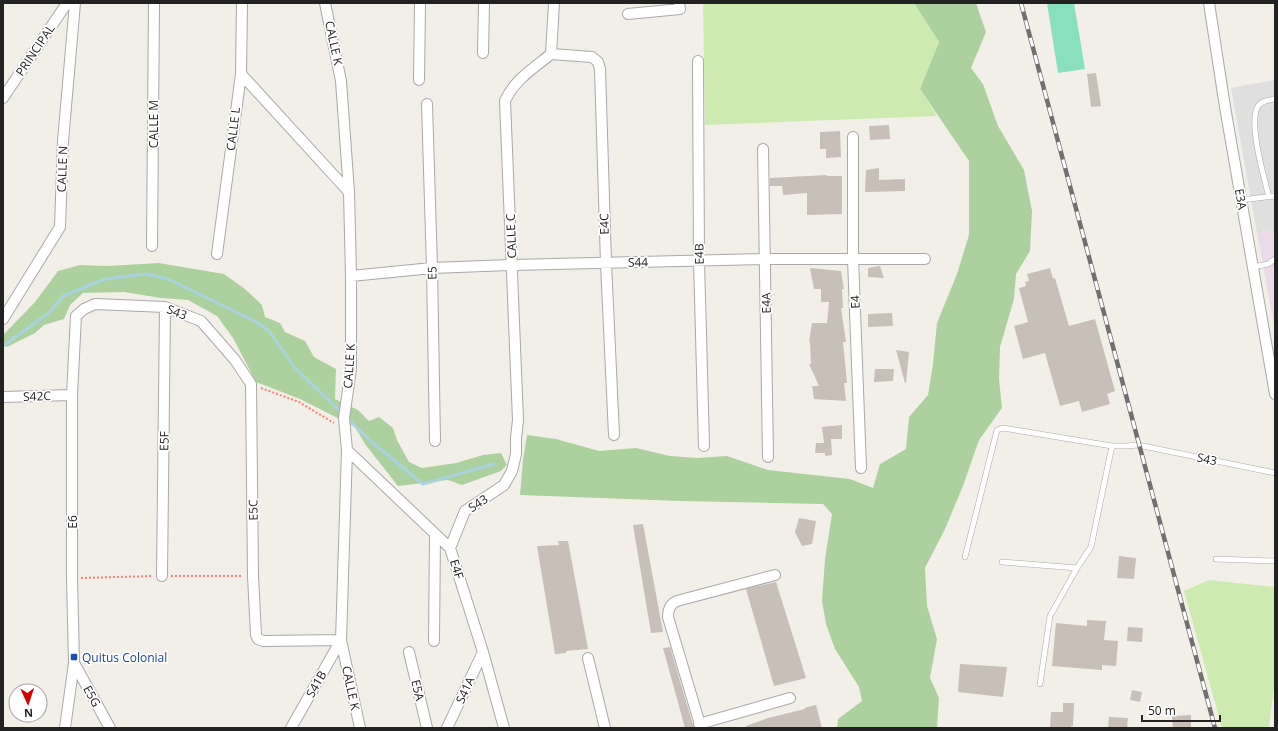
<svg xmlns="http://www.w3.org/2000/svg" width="1278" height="731" font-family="'Open Sans',sans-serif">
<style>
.residential{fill:#e0dfdf}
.industrial{fill:#ebdbe8}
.grass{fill:#cdebb0}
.forest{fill:#add19e}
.pitch{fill:#88e0be}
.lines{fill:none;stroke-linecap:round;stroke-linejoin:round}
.stream{stroke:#aad3df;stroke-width:3}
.building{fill:#c7bfb8}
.service-casing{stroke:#a9a9a9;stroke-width:6}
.minor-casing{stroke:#a9a9a9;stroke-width:12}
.path{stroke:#fa8072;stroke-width:2;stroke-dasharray:2 2;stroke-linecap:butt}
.service{stroke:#fff;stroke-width:5}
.minor{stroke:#fff;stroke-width:10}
.rail-casing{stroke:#707070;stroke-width:4.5}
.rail{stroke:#fff;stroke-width:3;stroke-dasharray:9;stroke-linecap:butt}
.transit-dot{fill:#1a4fb4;stroke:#fff;stroke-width:1.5}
.labels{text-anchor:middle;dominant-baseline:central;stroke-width:3.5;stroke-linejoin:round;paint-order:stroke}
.street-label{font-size:12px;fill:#222;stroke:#fff}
.transit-label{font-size:12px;fill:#164399;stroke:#fff;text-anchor:start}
</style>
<rect width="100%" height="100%" fill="#f2efe9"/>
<path class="residential" d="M1275,80v149l-18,4 -26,-145z"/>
<path class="industrial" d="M1275,229v102l-18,-98z"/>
<path class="grass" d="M703,3h211l25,39 -19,47 17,27 -232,9z
M1209,580l66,7v92l-6,49h-47l-38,-137z"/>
<path class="forest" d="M914,3h62l10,29 -15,36 12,16 15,42 26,44 8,41 -2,40 -14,23 -2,25 -14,48 -1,32 3,29 -23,32 -16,46 -18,43 -20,39 2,38 10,33 -7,39 9,20 -2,30h-100l1,-9 24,-18 -3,-14 -24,-38 -9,-25 -4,-23 3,-42 7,-45 -9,-10 -143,-3 -160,-6 3,-35 4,-25 29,4 43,12 37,-3 34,8 28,2 29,-2 41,14 82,9 23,9 7,-24 26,-15 3,-32 19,-22 5,-31 4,-41 20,-49 12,-39v-74l-49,-72 19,-47z
M159,263l65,11 21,15 17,16 3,12 15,6 5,9 20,9 9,16 22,12 -1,30 23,11 11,11 10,-4 14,11 4,12 12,22 13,6 34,-5 27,-8 18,-2 6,12 -6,6 -39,14 -14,-5 -50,6 -33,-42 -10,-17 -55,-28 -44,-17 -23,-44 -16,-22 -29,-16 -27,-2 -37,-6 -41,1 -13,12 -6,14 -20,6 -9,8 -26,13 -6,1v-12l32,-33 23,-31 22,-6 27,1z"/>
<path class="pitch" d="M1047,3h27l11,66 -27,4z"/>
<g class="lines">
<path class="stream" d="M3,346l47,-34 13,-16 42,-17 41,-5 22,5 88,43 13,9 26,37 48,46
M347,418l26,25 50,41 71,-20"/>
</g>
<path class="building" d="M1096,73l5,33 -10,1 -4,-33z
M889,125l1,14 -20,1 -1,-14z
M840,131l1,26 -15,1v-9h-6v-17z
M879,168v12l26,-1v12l-40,1 1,-22z
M827,175v1h15v38l-35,1v-22l-24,2 -1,-9h-12v-8z
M880,266l4,12 -16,-1v-9z
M810,268l31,3 3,18h-2l1,19h-2l5,34h-3l4,41h-3l2,18 -32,-2 -2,-13h7l-10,-22h2l-1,-22h-1l3,-19h15l2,-21h-8v-13h-7z
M1050,268l3,11 2,-1 14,48 26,-7 20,72 -8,3 3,10 -28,8 -3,-11 -19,5 -15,-53 -22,6 -9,-33 14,-4 -9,-34 7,-2 -1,-4 4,-1 -2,-7z
M892,313l1,13 -25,1v-13z
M896,350l13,2 -3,31h-1z
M875,369h19l-1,12 -19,1z
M842,425v14h-11l1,16 -7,1v-3h-10l1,-10h8l-2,-16z
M799,518l17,3 -4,23 -10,2 -7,-14z
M643,524l20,108 -12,1 -18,-108z
M558,541h10l20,108 -22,2v2l-11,1 -18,-108 22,-1z
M1119,556l17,2 -2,21 -17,-1z
M776,582l30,96 -32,8 -28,-97z
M1087,620l19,1 -2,19 14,1 -2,25 -14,-1v5l-50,-4 4,-43 31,3z
M1128,627l15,1 -1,14 -15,-1z
M670,647l23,78 1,3h-9l-22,-80z
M960,664l47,3 -4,30 -45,-5z
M1132,690l10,2 -2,10 -10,-2z
M1063,703h11l-1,23h-2v2h-21l1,-16h12z
M816,705l6,23h-76v-2l22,-8 37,-9 -1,-1z
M1191,715v13h-18l-1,-12z
M1109,717l19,1 -1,10h-19z"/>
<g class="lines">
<defs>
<path id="service" d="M1269,197c-5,-20 -20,-71 -12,-89 3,-7 11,-8 18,-9
M1241,200l34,-4
M1253,267l15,-3 7,-5
M965,557l32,-127 6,-2 109,18
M1216,559l59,2
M1002,562l75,6
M1040,684l10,-68 27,-48 14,-21 21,-101h15l11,-1 137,28"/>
<path id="minor" d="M325,3l16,78 8,111 2,84v93l-7,49 3,32 -6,190 19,88
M1209,3l16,104 50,287
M628,14l52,-5 -1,-6
M483,53l1,-50
M551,54l41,3 6,5 2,7 6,194 8,172
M698,61l1,200 5,185
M241,74l108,118
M419,80l1,-77
M3,98l64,-95
M427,104l5,164 3,173
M853,137v122l8,209
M763,149l5,308
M152,246l2,-243
M217,254l24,-180 1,-71
M351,276l81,-8 80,-3 253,-6h160
M3,319l57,-92 3,-86 12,-138
M3,397l69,-2
M347,450l103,98 33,104 21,76
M450,548l15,-37 39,-26 8,-14 4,-17v-16l2,-18 -13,-319c9,-21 29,-33 46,-47l3,-51
M162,576l3,-269
M434,641l1,-107
M409,652l18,76
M588,658l17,70
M74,663l36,65
M699,724l91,-26
M65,728l9,-65 -2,-85v-183l4,-79 8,-7 11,-5 70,3 36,14 34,39 16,24 2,192 3,59 2,4 5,2 78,-1
M291,728l50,-88
M447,728l36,-76
M701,728l-33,-111c0,-8 2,-13 9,-16l98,-26"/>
</defs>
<use href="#service" class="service-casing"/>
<use href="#minor" class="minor-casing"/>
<path class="path" d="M261,388l38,14 35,21
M171,576h72
M81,578l72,-2"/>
<use href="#service" class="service"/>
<use href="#minor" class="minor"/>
<defs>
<path id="rail" d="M1021,3l194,725"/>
</defs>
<use href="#rail" class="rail-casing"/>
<use href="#rail" class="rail"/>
</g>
<rect class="transit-dot" x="70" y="653" width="8" height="8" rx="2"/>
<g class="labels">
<g class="street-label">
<text transform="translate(334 43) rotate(78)">CALLE K</text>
<text transform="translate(35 50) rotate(-56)">PRINCIPAL</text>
<text transform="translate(153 124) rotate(-90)">CALLE M</text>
<text transform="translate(233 129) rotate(-83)">CALLE L</text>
<text transform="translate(62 169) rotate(-88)">CALLE N</text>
<text transform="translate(1241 199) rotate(80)">E3A</text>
<text transform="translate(604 224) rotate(-92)">E4C</text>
<text transform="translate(511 236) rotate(-92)">CALLE C</text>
<text transform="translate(699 254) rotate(-91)">E4B</text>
<text transform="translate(638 262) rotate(-1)">S44</text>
<text transform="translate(432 273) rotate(-91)">E5</text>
<text transform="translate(855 302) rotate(-92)">E4</text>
<text transform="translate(766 303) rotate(-91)">E4A</text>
<text transform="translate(177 312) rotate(21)">S43</text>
<text transform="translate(349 366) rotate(-86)">CALLE K</text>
<text transform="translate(37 396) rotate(-2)">S42C</text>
<text transform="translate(164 441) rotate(-89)">E5F</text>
<text transform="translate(1207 459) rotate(12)">S43</text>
<text transform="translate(478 503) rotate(-34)">S43</text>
<text transform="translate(253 510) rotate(-91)">E5C</text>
<text transform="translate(72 522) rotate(-90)">E6</text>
<text transform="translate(457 569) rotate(73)">E4F</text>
<text transform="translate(316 684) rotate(-60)">S41B</text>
<text transform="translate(351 688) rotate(78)">CALLE K</text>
<text transform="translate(418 690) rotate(77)">E5A</text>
<text transform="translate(465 690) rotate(-65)">S41A</text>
<text transform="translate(92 696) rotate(61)">E5G</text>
</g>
<g class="transit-label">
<text x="82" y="657">Quitus Colonial</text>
</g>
</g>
<rect width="1278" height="731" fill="none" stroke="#222222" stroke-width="8"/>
<g transform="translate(28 703) rotate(177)"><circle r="19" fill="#ffffff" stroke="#a7a7a7"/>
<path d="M0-3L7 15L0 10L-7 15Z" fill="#d40000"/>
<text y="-6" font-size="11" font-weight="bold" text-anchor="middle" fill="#222222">N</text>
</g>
<path d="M1142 715v6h78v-6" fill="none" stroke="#222222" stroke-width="2"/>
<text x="1148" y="715" font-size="12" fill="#222222" stroke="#ffffff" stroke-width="3" paint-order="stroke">50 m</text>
</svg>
